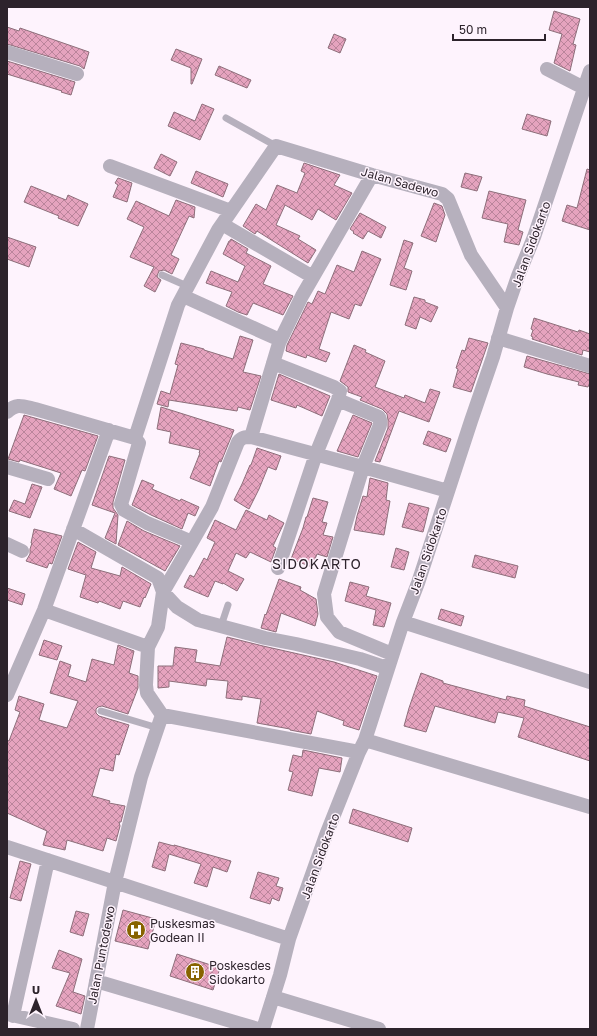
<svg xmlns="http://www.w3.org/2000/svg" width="597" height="1036" font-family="'Golos Text',sans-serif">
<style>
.building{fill:url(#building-cross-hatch);stroke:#8d6e7a}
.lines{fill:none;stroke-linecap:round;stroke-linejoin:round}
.lane{stroke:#b6b0bd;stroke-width:7}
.street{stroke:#b6b0bd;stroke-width:14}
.labels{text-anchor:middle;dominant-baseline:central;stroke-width:3;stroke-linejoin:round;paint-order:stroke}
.street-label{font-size:12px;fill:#2d232c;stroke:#fef3fd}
.poi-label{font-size:12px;fill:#2d232c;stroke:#fef3fd;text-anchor:start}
.quarter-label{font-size:14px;letter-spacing:1px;fill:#2d232c;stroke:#fef3fd}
</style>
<defs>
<pattern id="building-cross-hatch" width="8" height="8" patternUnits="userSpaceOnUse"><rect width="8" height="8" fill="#e5a3be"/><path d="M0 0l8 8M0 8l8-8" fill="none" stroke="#ba849b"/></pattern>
</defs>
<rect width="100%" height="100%" fill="#fef3fd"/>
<path class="building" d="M554,11l26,8 -7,25 3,1 -6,26 -16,-8 8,-29 -13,-4z
M7,27l12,4 1,-3 69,24 -5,17 -4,-3 -73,-22z
M334,34l12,5 -6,14 -12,-5z
M176,49l26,10 -10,25h-1v-16l-20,-8z
M7,61l68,21 -4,13 -10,-3 1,-1 -55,-17z
M219,66l32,14 -4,8 -32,-13z
M202,104l12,5 -14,31 -32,-14 6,-14 21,9z
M527,114l24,7 -4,15 -25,-7z
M161,154l16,8 -7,14 -16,-8z
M304,163l36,12 -6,10 18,8 -16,27 -18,-11 -6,11 -27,-15 -9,20 24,11 -2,3 18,11 -8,13 -51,-32 -2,3 -12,-8 13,-22 10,6 11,-25 20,8 8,-20 -4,-2z
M587,169l3,1v60l-28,-9 5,-16 10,3z
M196,171l32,13 -5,13 -32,-14z
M465,173l17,4 -5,14 -16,-4z
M118,178l14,5 -5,19 -14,-5 5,-12 -3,-2z
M31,186l35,14 2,-5 20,9 -10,22 -20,-8 1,-2 -35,-14z
M489,191l37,9 -8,30 5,2 -4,13 -15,-3 4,-18 -26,-6z
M176,200l19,7 -1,11 -5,-2 -18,39 8,4 -7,15 -8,-4 -5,1 -2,5 1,2 3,2 -6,12 -11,-6 10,-19 -24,-10 14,-30 -17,-8 9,-18 33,15z
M434,203l8,3 3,9 -9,27 -15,-6z
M360,213l26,14 -5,11 -13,-7 -5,8 -10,-6 1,-1 -4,-3z
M7,237l29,10 -7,20 -22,-8z
M231,239l17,10 -2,4 25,13 -8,18 30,12 -10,19 -30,-12 -6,12 -9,-3 -12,-6 6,-14 -26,-9 5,-12 27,11 7,-16 -22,-12 6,-13h1z
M404,240l9,3 -9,25 8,3 -6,19 -16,-5z
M362,251l19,8 -20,47 -6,-2 -6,15 -18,-7 -12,37 11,4 -4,9 -19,-7 -1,3 -20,-7 1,-6 21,-43 4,2 6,-13 7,3 12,-29 17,7z
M414,297l11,3v2l13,5 -7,15 -11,-5 -4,12 -11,-4z
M534,318l44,14 1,-2 11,4v18l-7,-2 -1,5 -50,-16 1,-2 -2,-1 2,-6 -2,-1z
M240,336l13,4 -10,32 18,4 -11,34 -12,-3 -1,4 -68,-11 -1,7 -11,-3 4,-13 9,3 8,-29 -3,-1 6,-21 23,6v1l29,9z
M469,338l19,5 -17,49 -18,-5 5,-18 -2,-1 6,-18 3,1z
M354,345l12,5 -1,2 20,9 -10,26 29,11 1,-3 20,8 5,-14 10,3 -11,30 -30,-11 -19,51 -5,-1 13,-33v-8l-1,-6 -5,-5 -22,-9 2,-3 -14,-5v-5l-8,-6z
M527,356l63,18v8l-2,5 -10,-2 1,-3 -32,-8 -23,-7z
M279,374l51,22 -8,20 -25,-11 -1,3 -25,-8z
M161,407l73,23 -13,32 -2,-1 -9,25 -20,-8 10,-25h-1l1,-3 -31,-7 2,-11 -14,-3z
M24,415l74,21 -13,35 -3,-1 -11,26 -17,-7 7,-16 -41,-13 -1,2 -11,-3z
M353,415l19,8 -14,34 -21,-6z
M428,431l23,8 -5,13 -23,-8z
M257,448l24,8 -5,14 -8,-3 -9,22 -10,20 -15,-9 8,-16 8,-19h1z
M109,456l16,4 -12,42v6l5,7 -2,29 -11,-6 10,-25 -23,-8z
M370,478l18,5 -2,17 4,1 -6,34 -30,-5 3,-14 6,-20 4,1z
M142,480l12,5 -2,4 28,12 1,-2 18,8 -4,9 -7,-3 -6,16 -31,-14 -19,-10z
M32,484l10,3 -12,31 -21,-7 5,-11 11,4z
M313,498l15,4 -6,20 5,1 -4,12 10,2 -6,20 -10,-3 -5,13 -21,-8 12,-31 3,-11h1z
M409,503l20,5 -6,24 -21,-5z
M246,510l21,10 2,-5 15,8 -11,23 3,2 -5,14 -21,-10 -4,6 -10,-5 -8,18 16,8 -7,12 -14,-8v1l-8,-3 -7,16 -24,-10 6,-12 4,2 10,-19 3,2 8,-18 -8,-4 8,-18 21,10z
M127,521l17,10 36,15 -15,25 -47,-26z
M34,529l28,7 -10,28 -3,-1 -2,5 -21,-7 4,-7v-5l2,-6h-1z
M78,542l18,10 -5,16 29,8 2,-9 29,17 -6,14 -1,-1 -4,10 -17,-6 -3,8 -21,-8 -1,2 -18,-6 6,-22 -18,-6z
M396,548l13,4 -5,18 -13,-3z
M475,555l43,11 -3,12 -43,-11z
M279,579l22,8 -1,3 16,9 2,15 -3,12 -34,-13 -5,19 -15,-4 4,-14 1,1z
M350,582l19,5 -3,9 25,7 -7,24 -11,-2 3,-15 -31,-9z
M7,588l18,6 -3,11 -15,-5z
M441,609l23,7 -3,10 -23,-7z
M227,637l36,9 71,16 43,14 -18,54 -16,-5 1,-4 -27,-10 -6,23 -21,-4v-1l-33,-6 4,-24 -19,-3v4l-16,-2 2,-17 -21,-2 -1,7 -37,-5v6l-11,1v-22h15l2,-19 22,3 -2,12 25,4z
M44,640l18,6 -5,14 -18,-5z
M118,645l16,6 -5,22 9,3v12l-10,26 -26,-8 -4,1 -2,2v4l3,3 30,9 -10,30 -3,-1 -3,17 -13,-3 -8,28 18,5 -1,2 16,3 -4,16h-2l1,4 -4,15 -9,-3 -4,13 -36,-11 -2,10 -22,-5 4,-14 -40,-18v-73l2,1 11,-29 -5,-2 4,-14 25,8 -5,16 28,8 11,-27 -28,-8 10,-32 11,4 -3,11 18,6 6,-23 22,6z
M421,673l22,8v2l63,17 1,-4 18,4 -1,6 66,21v34l-72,-24 6,-19 -26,-6 -3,11 -60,-17 -9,26 -22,-6 5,-18z
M303,750l39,8 -2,14 -21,-4 -7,28 -24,-6 5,-18 -4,-1 4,-16 9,2z
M353,809l59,19 -4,14 -59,-19z
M159,842l15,4v-1l57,16 -4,11 -14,-5 -6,20 -13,-4 7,-19 -32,-10 -4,17 -13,-4z
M20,861l11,3 -10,37 -11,-3z
M258,872l21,6 -3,8 7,2 -4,13 -7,-3 -2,6 -20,-6z
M123,910l33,9 -8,30 -33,-8z
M76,911l13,3 -6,22 -13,-4z
M59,950l23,9 -9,33 12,4 -4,18 -25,-8 14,-33 -18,-5z
M177,954l43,14 -7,22 -43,-14z"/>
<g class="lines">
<path class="lane" d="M226,118l50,28
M162,275l25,11
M221,626l7,-21
M101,711l57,17"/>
<path class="street" d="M7,52l70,22
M547,69l37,19
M110,166l121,45
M222,224l91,53
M183,296l97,44 -29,97
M498,338l92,28
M280,341l22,-45 70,-121
M273,363l61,24 6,4 -2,9 -22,54 -38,114
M338,400l41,17 1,3v5l-17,42 -39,127 3,23 12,15 53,22
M7,412c10,-9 15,-6 28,-3l100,29 4,5 -16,55 -2,6 3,6 23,13 45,19
M135,438l43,-133 40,-75 58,-84 96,29 70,19 6,5 23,56 36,53
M7,467l41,12
M73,529l85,49 5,14 14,15 21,13 67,18 31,6 64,15 27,9
M7,544l15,7
M44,610l104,37
M403,622l187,60
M7,695l37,-85 65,-180
M162,715l197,37
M365,740l225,67
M7,847l282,92
M96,981l162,48
M273,997l106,32
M7,1014l66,15
M13,1016c11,-52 24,-104 35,-156
M87,1029l28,-147 26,-105 21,-62 -15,-22 -1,-8 2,-38 10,-20 5,-35 29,-50 20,-35 26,-65c4,-5 7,-5 13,-5l112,30 85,24
M263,1029l17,-54 9,-36 37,-104 33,-83 6,-12 38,-118 15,-39 53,-162 22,-64 14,-49 11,-32 16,-39 56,-166"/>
</g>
<defs>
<symbol id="hospital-disc" viewBox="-11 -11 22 22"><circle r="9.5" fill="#876300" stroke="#fef3fd"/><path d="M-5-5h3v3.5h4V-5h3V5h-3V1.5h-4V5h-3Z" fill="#fff"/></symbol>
<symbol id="building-disc" viewBox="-11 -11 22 22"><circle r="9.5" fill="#876300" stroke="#fef3fd"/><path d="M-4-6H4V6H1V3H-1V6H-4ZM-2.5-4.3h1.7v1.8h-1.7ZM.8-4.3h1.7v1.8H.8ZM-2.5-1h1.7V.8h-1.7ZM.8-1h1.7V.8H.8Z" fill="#fff"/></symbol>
</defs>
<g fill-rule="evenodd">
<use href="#hospital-disc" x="125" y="919" width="22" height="22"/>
<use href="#building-disc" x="184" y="961" width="22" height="22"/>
</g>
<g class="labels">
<g class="street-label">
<text transform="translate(400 182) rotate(16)">Jalan Sadewo</text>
<text transform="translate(531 244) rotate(-70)">Jalan Sidokarto</text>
<text transform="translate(428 551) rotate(-71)">Jalan Sidokarto</text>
<text transform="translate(320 856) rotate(-70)">Jalan Sidokarto</text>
<text transform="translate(101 955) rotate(-79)">Jalan Puntodewo</text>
</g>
<g class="poi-label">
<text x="150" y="923">Puskesmas<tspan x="150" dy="14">Godean II</tspan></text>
<text x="209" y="965">Poskesdes<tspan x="209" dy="14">Sidokarto</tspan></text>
</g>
<g class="quarter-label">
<text x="317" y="563">SIDOKARTO</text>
</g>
</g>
<rect width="597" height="1036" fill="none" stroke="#2d232c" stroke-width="16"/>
<g transform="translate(36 1000)" stroke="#fef3fd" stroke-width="3" paint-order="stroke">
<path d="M0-3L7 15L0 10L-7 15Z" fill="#2d232c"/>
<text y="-6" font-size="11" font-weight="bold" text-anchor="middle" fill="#2d232c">U</text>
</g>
<path d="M453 34v6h92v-6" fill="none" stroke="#2d232c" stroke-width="2"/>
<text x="459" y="34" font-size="12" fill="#2d232c" stroke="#fef3fd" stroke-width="3" paint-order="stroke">50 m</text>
</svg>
